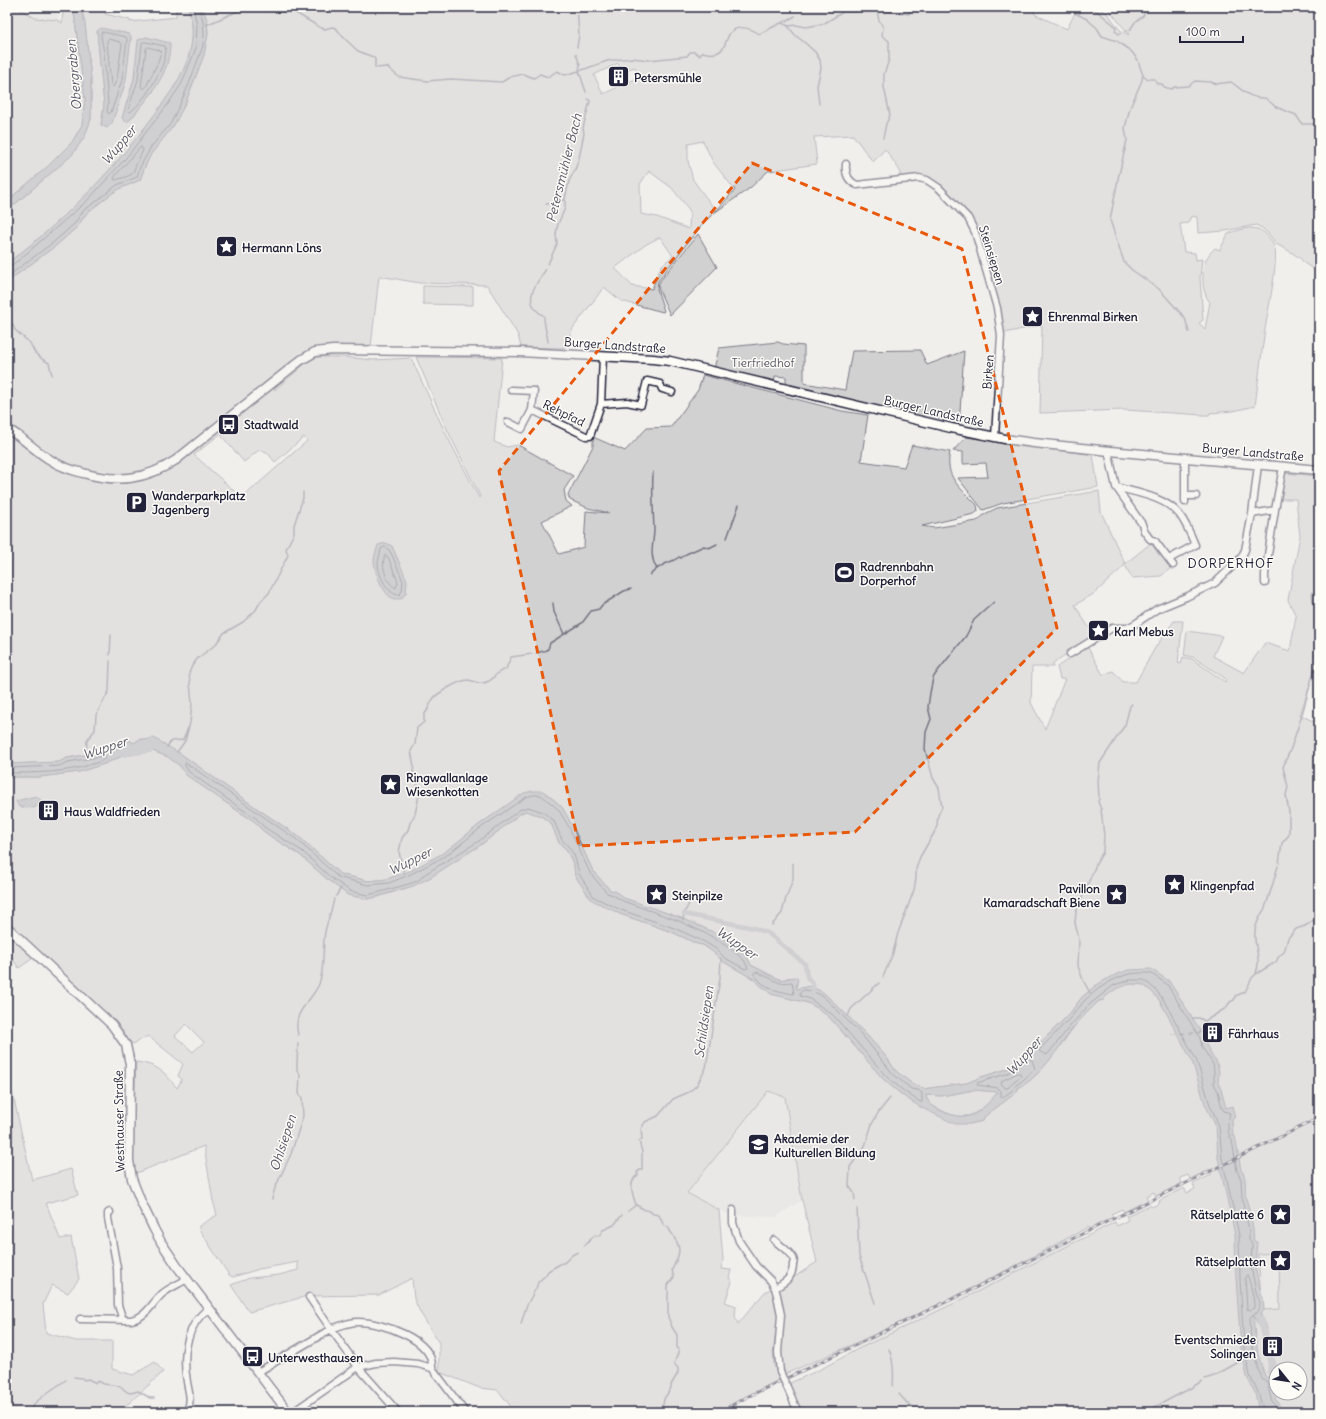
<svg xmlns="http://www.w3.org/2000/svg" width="1326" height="1419" font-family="Delius,sans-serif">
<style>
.built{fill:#e0e0df}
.green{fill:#d2d1d1;stroke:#7a7a86;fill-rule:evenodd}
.water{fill:#a9a9b0;stroke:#737381;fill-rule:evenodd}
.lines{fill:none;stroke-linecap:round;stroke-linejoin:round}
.shore{stroke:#58586a;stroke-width:1}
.stream{stroke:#737381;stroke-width:1.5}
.canal{stroke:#a9a9b0;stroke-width:4.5}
.river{stroke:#a9a9b0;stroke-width:8}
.ferry{stroke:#58586a;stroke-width:1;stroke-dasharray:5 4;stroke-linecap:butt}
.minor-casing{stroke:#22223b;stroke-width:9}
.major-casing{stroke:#22223b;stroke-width:11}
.minor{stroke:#fdfcf7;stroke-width:6}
.major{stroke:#fdfcf7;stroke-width:8}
.rail-casing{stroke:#22223b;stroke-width:3}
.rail{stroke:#fdfcf7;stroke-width:1.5;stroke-dasharray:4.5;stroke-linecap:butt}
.minor-bridge-casing{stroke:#22223b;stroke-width:9;stroke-linecap:butt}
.minor-bridge{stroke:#fdfcf7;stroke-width:6}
.marked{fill:none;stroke:#e8590c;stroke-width:3;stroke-dasharray:8 5;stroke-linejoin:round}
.labels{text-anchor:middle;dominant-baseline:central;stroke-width:3;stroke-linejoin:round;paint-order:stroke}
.poi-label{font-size:12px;font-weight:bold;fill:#22223b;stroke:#fdfcf7;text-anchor:start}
.street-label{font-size:12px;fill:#22223b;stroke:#fdfcf7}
.park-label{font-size:12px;fill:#575768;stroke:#fdfcf7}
.water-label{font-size:13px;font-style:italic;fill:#58586a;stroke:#fdfcf7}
.neighbourhood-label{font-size:13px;letter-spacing:1px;fill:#22223b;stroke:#fdfcf7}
</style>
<rect width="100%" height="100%" fill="#f0efec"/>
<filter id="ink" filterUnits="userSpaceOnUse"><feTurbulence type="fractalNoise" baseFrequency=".025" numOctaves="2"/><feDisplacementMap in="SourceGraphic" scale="8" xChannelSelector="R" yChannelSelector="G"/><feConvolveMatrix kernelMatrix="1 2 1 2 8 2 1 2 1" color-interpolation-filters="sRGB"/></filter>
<g filter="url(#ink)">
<path class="built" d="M20,7h37l3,6 -3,7 -22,-2 -14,-8z
M768,1091l17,6 17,103 -26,17 -47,-2 -42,-22z
M1088,1227l1,2 -10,4 2,5 -82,43 -143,69 -3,-5 116,-56z
M1258,1253h21l1,56 -16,1 -4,-24z"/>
<path class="green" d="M7,7h13l1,3 14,8 22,2 5,3 1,-11 -2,-5h10l3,6 11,86 -3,26 -10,17 -25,25 -40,34z
M81,7h27l-3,7 25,6v2l46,-5v-10h12c2,4 2,8 3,12 5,25 -5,50 -19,71 -44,65 -101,127 -165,173v-52l65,-56 13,-19 6,-17v-40l-6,-55zM97,31l28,2 6,4 -7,50 -4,11 -19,27 3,-20zM146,37l10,3 11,25 -14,27 -23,28 -8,-2 12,-39 1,-14z
M202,7h780l-1,5 50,-5 5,8 31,14 11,-22h18l12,7 12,16 9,5c-2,-6 -7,-8 -10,-13 -5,-5 -7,-11 -13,-15h213v266l-15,-10 -4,-5 -9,-6 -15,-8 -7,-10 -7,-6 -6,-3 -31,6 -27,2 -1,-16 -6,-1 -3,7 -8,1 4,28 11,1 1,7 6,-1 -2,19 3,42 -4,3 6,6 5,-27c-9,-10 -9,-32 -3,-44 2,-4 5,-7 8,-10l5,2 8,-16c20,-8 35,-11 46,12 6,12 -8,73 -10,90 -3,23 -6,46 -9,70l-22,5 -23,2 -1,2h-5l-79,-5 -85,3 2,-88 -38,8 -13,-52 -17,-58 -5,-10 -34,-31 -7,-4 -27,1 -2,-10 -14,-20 -12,13 -20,-27 -39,2 3,27 -49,7 -18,17 -36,25 -11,10 -45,58 -1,8 7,22 -1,1 -42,-11 -17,-14 -31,41 -9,20 -43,-1 -3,-12 -31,-50 -67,-2 -41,-7 -8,71h-43l-60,36 7,7 31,-27 11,-6h26l30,3 38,-2 33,72 35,68 1,-2 -34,-69 -30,-70 86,1 -8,84 13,5 11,-2 55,31 -9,14 2,11 6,5 -30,15 17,33 25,-7 2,-36 23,2 -21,-5 -18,-8 -2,-5 25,-49v-9l32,14 22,-23 24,-1 27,-37 5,-15 139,36 26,4 -7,46 43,6 8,-22 38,7c-6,26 11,36 27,53l1,6 -4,3 -52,12 12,2 43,-7 8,-7 12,-6 102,-17 2,21 24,52 26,-21 8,12 3,-1 10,13 -11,9 -29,2 -7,-13 -30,28 -20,12 19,31 -41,27v4h-21l-1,36 14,26 20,-50h-5l-3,-12 30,-21 16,29 10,-4 10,11h13l19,-34 19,-27h9l-5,42 3,1 2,-7 9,2 33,23 1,-3 -33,-22 -9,-2 3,-24 35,5 -9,20 31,17 21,-30 25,8 6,-35 -8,-16 12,-64 -4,-37h-17l5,-26 35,3v98l-3,1 3,82 -19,58 19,9v688h-519l-12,-28 35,-16 33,-18 99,-47 160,-81 2,4 11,-6 -2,-4 24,-11 2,2 8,-4 -1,-2 25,-13 3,5 8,-4 -2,-5 18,-9 -1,-6 -20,10 -2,-4 -8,3 2,5 -26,13 -2,-4 -8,4 2,4 -24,12 -2,-3 -11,5 2,3 -24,12 -1,-2c-99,54 -200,103 -303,147l-5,-9v-16l3,-34 -5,-27 39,-26 -15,-62 -17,-103 -17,-6 -81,102 32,17 4,50 -2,9 10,1 -2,8 3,4 -7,20 11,4 -1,10 3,8 26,-31 8,-5c3,7 6,16 6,24 2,23 -13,44 2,67l-64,33h-201l-17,-22 -18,-2 -41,-16v-29l-19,-31 -6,-13 -2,-21 -33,17 -72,1 -58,16 -18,-27 19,-7 29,-3 19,-5v-8l-39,7 -26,8 -4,-2 -30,-46v-3l18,-11 -4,-14 -9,-55 -70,28 -2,-15 4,-97c10,1 23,5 30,13 4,4 7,9 11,13l5,-9 -4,-3 5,-12 -35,-28 -15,8 -93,-91 -21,15 -12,-17v-174h33l39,-5 25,-8 30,-13 16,-1 18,7 12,9 6,9 52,36 16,10 8,9 11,8 27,17 28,25 20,15 19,4 11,-2 35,-11 18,-9 51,-33 39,-31 5,-2 15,5 10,7 8,20 6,5 5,9 4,9 1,10 9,12 4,8 32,18 52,18 25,12 6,1 10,7 9,9 30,17 19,16 37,9 11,6 11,9 54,62 18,15 12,8 55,21 14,-3 2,-5 32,-24 1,-4c23,-11 40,-40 55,-60 8,-10 17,-19 26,-27l5,-1c1,-6 8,-10 13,-12 27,-11 37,2 49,24l3,-31 -68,2 -19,14 -12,16 -41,41 -18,13 -7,3 -23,7 -14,6 -44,6 -3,-3h-6l-18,-15 -9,-13 -23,-26 -41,-40 -22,-5 -4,2 -1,-1 1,-5 -7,-6 -9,3 -30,-15 -4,-8 -36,-26 -30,-13 -57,-20 -9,-7 -5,-1 -17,-19 -21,-46 -10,-18 -10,-9 -40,4 -32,22 -35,28 -35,19 -23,8 -19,2 -28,-7 -42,-38 -43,-29 -74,-53 -34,-14 -7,-1 -6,4 -5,-3 -9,7 -9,1 -8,4 -7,1 -29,5 -8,4 -52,2v-482l51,-38 19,-17 9,-14 25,-19 8,-5 21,-9 4,-11 7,-15 23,-29 11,-21 19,-49 4,-21 -1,-14zM618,63l3,8 14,-4 5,10 -37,17 -9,-19zM703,141l10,21 22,28 -19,21 -23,-31 -5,-19v-17zM649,171l23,17 18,23 -1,18 -32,-12 -16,-3 -1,-30zM660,237l13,19 -12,10 -9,23 -20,-3 -17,-18 30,-23zM220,434l24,28 15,-12 8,2 8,10 29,-25 3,4 -65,57 -48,-43zM186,1024l18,18 -11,10 -18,-16zM1279,1253l1,56 -16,1 -4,-25 -2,-31zM1276,1369h24v24h-24z
M698,234l19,33 -47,48 -11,-25 -1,-4 2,-5z
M423,286l50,1v18l-50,-1z
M778,342l5,2 21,2v37l41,7 7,-39 68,-1 7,15 37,-14 -5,76 -173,-41v-9l-11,-1 -1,8 -60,-15 5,-21z
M966,437l127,18 5,32 -95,16 -20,7 -25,-32 30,-1 -2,-14 -23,1v-12l-10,-1z
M974,1090l24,2c-19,23 -33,32 -61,16 -6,-3 -10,-6 -11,-13l15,1z
M7,1091h5l20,89 39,-11 7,26 -32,8 14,36 11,-2 8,42 -11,14 -16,-8 -9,19 3,29 30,8h36v28l21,6 22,-13 8,10 -44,40h-112z"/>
<path class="water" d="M71,7h10l4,17 6,55v40l-6,17 -13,19 -65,56v-10l40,-34 25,-25 10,-17 3,-26 -11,-86z
M188,7h14l5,13 1,14 -4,21 -19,49 -11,21 -23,29 -7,15 -4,11 -21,9 -8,5 -24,19 -10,14 -19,17 -51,38v-19c63,-46 121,-108 165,-173 14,-21 24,-46 19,-71 -1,-4 -1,-8 -3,-12z
M101,28l28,6 2,3 -5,44 -14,42 -5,5 -6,-3 3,-20 -7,-74z
M146,37l24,6c1,31 -22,55 -40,77l-4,2 -4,-4 12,-39 4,-39 2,-1z
M386,543l6,3 15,34 -1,13 -5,6c-2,0 -5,0 -7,0 -11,-4 -20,-28 -20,-39 0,-5 3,-10 4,-15z
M152,737l29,17 74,53 43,29 42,38 28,7 19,-2 23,-8 35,-19 35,-28 44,-31 9,-2h10l9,7 10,9 10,18 21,46 17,19 5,1 9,7 57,20 30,13 23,15 13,11 4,8 18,10 12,5 14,-3 3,2 -2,9 1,1 12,-3 14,6 41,40 23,26 9,13 18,14 6,1 3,3 44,-6 14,-6 23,-7 7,-3 18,-13 11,-10 30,-31 12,-16 13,-11 15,-9 18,-7 23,-1 18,12 35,55c1,9 6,15 10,24h2l3,11 -1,12 3,6 5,19 6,-2 3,11 -3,3 1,16h2l6,34c7,7 3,20 5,28 3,10 5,21 7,31 1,4 0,8 1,12l3,1 -2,24 6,29 2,2 1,13 -3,4 2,17 -2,1 -7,-17v13l4,26 7,22 5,3 5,19 8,14h-21l-4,-4 -1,-6 -2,-9 -8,-16 -6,-29 -5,-69 -1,-44 -17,-77 -2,-31 -11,-23 -13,-43 -32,-60 -8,-9 -9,-8h-13l-14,5 -11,8 -1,3 -5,1c-9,8 -18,18 -26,27 -15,20 -32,49 -55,60l-1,4 -32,24 -2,5 -14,3h-14l-35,-17 -18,-12 -18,-15 -54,-62 -11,-9 -11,-6 -37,-9 -19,-16 -30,-17 -9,-9 -10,-7 -6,-1 -25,-12 -52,-18 -28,-14 -17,-24 -1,-10 -4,-9 -5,-9 -6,-5 -8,-20 -10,-7 -15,-5 -5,2 -39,31 -51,33 -18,9 -41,12 -5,1 -19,-4 -20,-15 -28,-25 -27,-17 -11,-8 -8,-9 -16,-10 -52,-36 -6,-9 -12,-9 -18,-7 -16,1 -30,13 -25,8 -39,5h-33v-13l52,-2 8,-4 29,-5 7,-1 8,-4 9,-1 9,-7 5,3 6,-4 7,1zM974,1090l24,2c-7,8 -16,18 -25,23 -12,6 -47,-6 -47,-20l15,1z
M36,796l7,6 -9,6 -15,-1 -3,-6z"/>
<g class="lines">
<path class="shore" d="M103,32l23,5 1,2 -5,41 -11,32 -2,2 -2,-2 1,-8 -4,-51 -3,-17v-3z
M109,39l11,3 2,2 -5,35 -4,8 -2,-2 -4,-44z
M143,42h3l19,4c6,14 -23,59 -35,66l-2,-2 10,-30 4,-36z
M148,47l11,3 2,2 -3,10 -12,25 -3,2 -2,-2 5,-38z
M141,147l2,3 -11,24 -6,3 -11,3 -1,-2 2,-3z
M7,266h3l9,-6 69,-60 38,-42 42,-54 14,-21 14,-35 1,-23 -4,-18
M7,277l48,-36 19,-17 10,-14 10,-7 23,-18 20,-8 3,-10 11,-20 20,-24 10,-21 8,-18 14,-38 1,-12 -1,-13 -4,-14
M385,547l4,3 4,7 10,24 -1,10 -3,4c-12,-1 -20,-20 -21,-30 0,-6 2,-10 3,-16z
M385,556h2l2,3 9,23 -2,6c-9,-4 -16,-23 -11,-32z
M186,763l110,76 42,38 30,8 21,-2 22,-9 36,-19 35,-28 44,-30 7,-2h8l17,14 11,18 21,46 17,20 6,2 10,6 56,20 30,14 22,14 13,11 4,8 -3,1 -20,-11 -9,-9 -11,-7 -31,-14 -53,-18 -27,-13 -15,-23 -2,-9 -3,-10 -6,-9 -6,-6 -8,-19 -11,-9 -15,-5 -9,3 -40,31 -54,33 -6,6 -7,3 -35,10 -10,2 -17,-4 -20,-14 -28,-26 -27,-17 -11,-7 -8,-9 -16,-10 -51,-36 -4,-6z
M7,768l52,-2 9,-4 36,-6 2,1c-2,4 -8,5 -13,7 -28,9 -57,9 -86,9
M755,972h2l23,11 12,-1 2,12h-2c-16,-4 -27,-4 -38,-20z
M804,990l8,1 9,4 5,4 36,36 31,39 18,15 7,1 4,3v9h-2l-15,-10 -18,-15 -54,-62 -23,-16 -10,-3v-3z
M1030,1059l2,1 3,9 -14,13 -5,3 -3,5 -10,7h-2v-6l-3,-3 -21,-3v-2l29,-9z
M1018,1073h2l1,3 -8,6 -5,6h-3l-4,-5 1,-2z
M1247,1275c3,5 8,27 7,33l-5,2 -2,-1 -2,-31z
M1264,1412l-6,-20 -8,-16 -6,-28 -4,-70 -1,-43 -17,-77 -3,-32 -10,-24 -8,-28 -5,-15 -33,-60 -8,-10 -11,-9h-14l-16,5 -25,20 -18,20 -23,29 -2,1 -7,-4 1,-2 32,-33 13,-16 13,-11 13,-8 9,-4 9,-3 11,-1h10l17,11 33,54 2,9 11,17 1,7v13l4,7 4,17 2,3 6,2c-2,9 -4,19 2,27l5,31 4,8 1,19 7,32v9l3,6 -1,22 6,29c4,6 4,11 0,17l-5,2 -2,3 1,23 7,28 4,9 5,4 4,17 7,13"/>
<path class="stream" d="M970,7l5,2 9,-2
M1062,7l25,12 10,9 5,8 15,5 14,10 7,9 2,7 3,8 5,4h7l2,5h5l2,3 7,2 4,-2 13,-1 7,-5 16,1 5,2 15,-2c12,8 18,17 34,16l11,9 20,8 6,9h12l5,2
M1090,7l7,4 17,14 2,3 -1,3 4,3 2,-1
M799,10l1,-3
M877,11l2,9 4,7 -1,9 7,5v19l-5,14v13l6,28 -4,9 -3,14
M1079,14l3,-7
M783,22l4,-1 8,-5
M206,25l39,-17 33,4h16l27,16 4,1 7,-2 4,1 8,10 14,13 15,6 2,2v9l12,-1 12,10 28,4 24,-2 51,3 8,-5 13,-3 11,4 6,-4 8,3 9,-6 8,4 17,-5 25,-9 15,-2 10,-1 17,2 38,-4 3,-4h5l5,4 2,-4c4,1 10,2 13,1 11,-2 10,-13 15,-20 8,-9 21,-5 29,1l22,-11 8,3 7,-1 10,2 17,-3 20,-12h12l15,-3 39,5 1,-4 8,-3
M787,25l9,11 8,6 11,10 5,8 1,8 -4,18 2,18
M1126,31l4,-1 5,-8 8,-6 4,-9
M577,47l2,-12 -2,-28
M576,54l4,11 -1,6 7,21
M1143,75l-1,5 -12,28 -5,20 2,12 -9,39 -8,41 14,42 8,8 27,19 26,29 4,14
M546,204l11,-1 8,-4
M548,264l9,-20 -1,-10 2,-10 7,-16v-9l4,-18 6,-11 4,-12 5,-25 -1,-5 7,-27 -2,-2
M546,269c-7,11 -20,26 -12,38 2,4 7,7 10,9 0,11 3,17 4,26
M7,313l8,17 15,13 5,10 7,6 7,4 3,12
M653,472c-1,19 0,38 1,57 0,15 -6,25 3,40
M727,538l12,-33
M650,575c5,-5 10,-9 17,-12 5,-2 7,-2 12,-6l2,1 5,-4 18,-8 5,2 8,-4
M1312,592l1,10 6,11
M553,603l1,9 10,22
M536,653l8,-2 4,-2 2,-6 32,-20 9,-12 8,-2 3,-4 22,-14 7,-2
M110,655l1,-20
M167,747l4,-6 12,-1 5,-12
M177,752l8,-11 5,-18 2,-20 -3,-30 3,-7 6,-8 17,-13 9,-12 19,-11 12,-11 6,-10 8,-8 19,-38 -2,-6 8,-16v-8l9,-27v-6
M86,756l1,-16 8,-10 1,-15 13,-24 1,-30
M1279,863l3,-20 7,-8v-23l-3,-17 2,-8 -5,-20 8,-19 10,-30 16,-58 -2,-5 4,-25
M404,873l-5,-21 3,-14 6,-8 2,-7 5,-9 4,-18 -2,-9 2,-8 -6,-7 1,-6 -3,-15 4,-7 2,-16 7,-6v-7c4,-4 5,-10 9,-16 4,-6 27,-19 35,-19 8,1 11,6 21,1 3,-1 6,-6 9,-8 2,-2 6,-3 8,-4l5,-12 21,-3
M336,896l5,-8
M683,920l1,-6 7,-15
M772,925l10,-12 4,-15 7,-19v-16
M1256,973c6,-16 -3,-27 -1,-42 1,-9 6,-16 10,-23 5,-14 9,-28 13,-42
M883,977l10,-24 5,-20 16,-43 2,-12v-9l4,-12 14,-24 3,-7 1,-11 4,-8 -3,-19 -6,-10 -8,-29 1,-17 5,-13 -3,-12 2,-14 3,-15 4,-6 29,-36 8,-16 20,-18
M1090,993l-7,-13 -5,-14 1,-26 -4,-17 1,-11 21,-50 6,-10 1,-16 -3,-27 -3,-7 1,-4 -1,-17 2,-18 25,-38 5,-19 2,-2
M848,1016l3,-7 28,-26
M1192,1018h7l6,3 21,-13 4,-6 4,-2 1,-4 10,-4 7,-14 4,-4 20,-12 3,-6 5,-4 4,-14 8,-9 9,-3 14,-9
M298,1035c-6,-25 13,-32 21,-51 6,-15 3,-36 6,-52 2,-11 7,-21 9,-33
M272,1199l3,-11 16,-34 12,-38 -1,-18 -3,-4 1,-20 -3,-4v-7l1,-20
M855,1200l-1,-7 -5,-7 1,-19 15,-21 7,-22 6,-11 12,-15
M857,1209l2,47 16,47
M628,1211l8,-6
M584,1246l11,-11 4,1 4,-6 11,-5 8,-10
M521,1324l5,-17 11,-21 1,-4 8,-7 2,-4 14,-8h2l8,-8 6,-3
M889,1349c5,12 5,24 4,37
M74,1377l8,1 2,2 4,-1 8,4 2,-2 6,3 16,2 7,6 4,1 7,-2 12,7h4
M1205,1379l9,-3 30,-17
M899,1394l8,9 11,9
M29,1412l7,-10 11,-9 19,-13
M654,1412l9,-7 1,-6 7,-11v-3l7,-12v-5l-4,-4 5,-14 -2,-3v-12l-5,-8 -4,-10v-32l6,-8 -2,-7c5,-12 11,-19 3,-31 -2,-5 -5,-7 -7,-12l-4,-1 -5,-11 -6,-1 -3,-3 -5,-1 -9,-5c-3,-10 -9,-23 2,-30l-1,-3 5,-3v-17l-3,-11 3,-2 -1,-10 4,-7 13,-6 15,-17 16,-7 8,-7 9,-17 14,-90 1,-20
M1148,1412l5,-4 38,-20 11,-7"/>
<path class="canal" d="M684,914l70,14 14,5 37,31 2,13 6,7v8"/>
<path class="river" d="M123,753l26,-4
M1261,1321l11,43 -1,8"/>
<path class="ferry" d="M1171,1034l39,-2"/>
<defs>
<path id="minor" d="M846,164c-1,9 2,17 11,21l62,-7 8,2 12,8 29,30 7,14 22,76 4,27 -6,102
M511,390l23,1 -2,19
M601,404l26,-2 14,3 6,-24 13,3 2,5 10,3
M508,422l14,7 10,-19 54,26h4l11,-32 2,-48
M1110,451l-1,4 7,32 26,37 2,7 6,8 5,2 18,24
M1185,458v44
M1116,487c21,6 49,10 63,27 7,9 12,21 16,31l-26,14
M1186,496h10
M1252,514l23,-4
M1265,583v-9l10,-64 8,-43
M1070,654l42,-26h15l8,-4 22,-15 29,-12 29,-14 21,-20 5,-5 4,-8 7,-36 6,-49
M733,1210v13l6,18 17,25 15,15 4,7 2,7 4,20 -3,37 2,20
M110,1212l-2,1v5l9,50 1,37 5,15
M774,1240c6,5 15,11 19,18 1,2 1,4 0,6 0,13 -7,18 -18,24
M80,1319l51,1c16,-3 20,-16 31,-26 7,-6 17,-10 25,-15
M432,1368l33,44
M258,1372l73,-43 27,38 40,45
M787,1387l11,25
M1311,1411l1,1
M187,1412c5,-13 2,-18 0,-30 -5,-27 -1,-57 22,-74
M293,1412l65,-45 18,-4 18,-1 24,2 14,4c2,-29 -51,-46 -74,-46 -10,0 -18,4 -27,7l-22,-32"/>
<path id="major" d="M7,429c16,8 27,21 42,30 10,7 22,11 34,14 34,10 63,7 93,-13l125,-100 14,-8 18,-2 187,2 133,7 17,2 281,67 54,11 29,4 76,8 209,19
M7,927l105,98 14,20 4,19 -1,97 3,18 9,23 13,27 7,13 16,24 111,146"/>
</defs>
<use href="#minor" class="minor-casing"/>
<use href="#major" class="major-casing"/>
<use href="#minor" class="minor"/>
<use href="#major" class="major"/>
<defs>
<path id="rail" d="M720,1412l27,-15 222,-106 111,-56 239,-117"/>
</defs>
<use href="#rail" class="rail-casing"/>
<use href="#rail" class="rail"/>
<defs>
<path id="minor-bridge" d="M780,1372l7,15"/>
</defs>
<use href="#minor-bridge" class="minor-bridge-casing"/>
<use href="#minor-bridge" class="minor-bridge"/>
</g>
</g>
<path d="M0 0H1326V1419H0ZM752,163l210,86 95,379 -202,204 -276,14 -80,-375z" fill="#f0efec" fill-opacity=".55" fill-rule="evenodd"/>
<path class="marked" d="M752,163l210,86 95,379 -202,204 -276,14 -80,-375z"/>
<defs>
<symbol id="building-square" viewBox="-11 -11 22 22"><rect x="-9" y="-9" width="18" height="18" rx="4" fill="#22223b" stroke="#fdfcf7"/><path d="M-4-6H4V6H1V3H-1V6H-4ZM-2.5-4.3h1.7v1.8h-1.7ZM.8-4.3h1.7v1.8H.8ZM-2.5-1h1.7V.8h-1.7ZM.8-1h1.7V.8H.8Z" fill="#fff"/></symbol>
<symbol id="sight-square" viewBox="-11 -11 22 22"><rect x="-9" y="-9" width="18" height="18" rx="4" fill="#22223b" stroke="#fdfcf7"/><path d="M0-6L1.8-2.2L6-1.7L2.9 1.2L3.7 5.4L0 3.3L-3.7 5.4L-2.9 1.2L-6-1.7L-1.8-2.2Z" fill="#fff"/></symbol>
<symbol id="bus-square" viewBox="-11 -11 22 22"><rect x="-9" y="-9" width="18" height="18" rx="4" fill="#22223b" stroke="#fdfcf7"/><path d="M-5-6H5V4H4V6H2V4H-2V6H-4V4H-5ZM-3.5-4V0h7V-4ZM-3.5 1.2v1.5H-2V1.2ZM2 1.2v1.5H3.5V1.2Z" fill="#fff"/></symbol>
<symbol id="parking-square" viewBox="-11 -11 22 22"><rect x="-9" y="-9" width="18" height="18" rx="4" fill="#22223b" stroke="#fdfcf7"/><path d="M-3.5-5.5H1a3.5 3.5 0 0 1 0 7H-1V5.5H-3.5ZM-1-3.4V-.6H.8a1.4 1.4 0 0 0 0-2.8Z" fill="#fff"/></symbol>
<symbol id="stadium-square" viewBox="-11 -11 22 22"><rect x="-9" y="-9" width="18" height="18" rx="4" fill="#22223b" stroke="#fdfcf7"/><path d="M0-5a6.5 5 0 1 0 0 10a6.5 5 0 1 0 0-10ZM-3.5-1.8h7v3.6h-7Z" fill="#fff"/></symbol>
<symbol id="university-square" viewBox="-11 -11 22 22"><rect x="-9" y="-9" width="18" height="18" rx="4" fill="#22223b" stroke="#fdfcf7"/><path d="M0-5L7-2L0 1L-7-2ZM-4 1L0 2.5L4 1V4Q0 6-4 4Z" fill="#fff"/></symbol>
</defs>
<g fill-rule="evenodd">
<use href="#building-square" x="606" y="64" width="25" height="25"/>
<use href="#sight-square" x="214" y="234" width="25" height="25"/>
<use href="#sight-square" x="1020" y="304" width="25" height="25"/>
<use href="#bus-square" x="216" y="412" width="25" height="25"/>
<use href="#parking-square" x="124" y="490" width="25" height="25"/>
<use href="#stadium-square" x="832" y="560" width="25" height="25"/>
<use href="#sight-square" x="1086" y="618" width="25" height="25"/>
<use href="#sight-square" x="378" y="772" width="25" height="25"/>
<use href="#building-square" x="36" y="798" width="25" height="25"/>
<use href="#sight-square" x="1162" y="872" width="25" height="25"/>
<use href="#sight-square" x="644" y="882" width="25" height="25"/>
<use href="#sight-square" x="1104" y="882" width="25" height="25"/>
<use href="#building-square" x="1200" y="1020" width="25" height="25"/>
<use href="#university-square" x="746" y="1132" width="25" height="25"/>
<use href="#sight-square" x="1268" y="1202" width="25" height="25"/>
<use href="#sight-square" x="1268" y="1248" width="25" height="25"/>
<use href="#building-square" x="1260" y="1334" width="25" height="25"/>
<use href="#bus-square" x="240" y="1344" width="25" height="25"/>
</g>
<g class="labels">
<g class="poi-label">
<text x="634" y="77">Petersmühle</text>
<text x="242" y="247">Hermann Löns</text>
<text x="1048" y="316">Ehrenmal Birken</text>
<text x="244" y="424">Stadtwald</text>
<text x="152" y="495">Wanderparkplatz<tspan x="152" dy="14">Jagenberg</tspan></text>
<text x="860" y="566">Radrennbahn<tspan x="860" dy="14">Dorperhof</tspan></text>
<text x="1114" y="631">Karl Mebus</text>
<text x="406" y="777">Ringwallanlage<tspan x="406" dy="14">Wiesenkotten</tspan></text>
<text x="64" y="811">Haus Waldfrieden</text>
<text x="1190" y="885">Klingenpfad</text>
<text x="1100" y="888" text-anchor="end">Pavillon<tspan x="1100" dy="14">Kamaradschaft Biene</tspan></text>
<text x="672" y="895">Steinpilze</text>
<text x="1228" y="1033">Fährhaus</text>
<text x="774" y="1138">Akademie der<tspan x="774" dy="14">Kulturellen Bildung</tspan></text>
<text x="1264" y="1214" text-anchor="end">Rätselplatte 6</text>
<text x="1266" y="1261" text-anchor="end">Rätselplatten</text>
<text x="1256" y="1339" text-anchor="end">Eventschmiede<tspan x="1256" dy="14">Solingen</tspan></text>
<text x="268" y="1357">Unterwesthausen</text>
</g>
<g class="street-label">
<text transform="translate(992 255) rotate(73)">Steinsiepen</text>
<text transform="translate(615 345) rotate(4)">Burger Landstraße</text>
<text transform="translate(988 372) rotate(-86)">Birken</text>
<text transform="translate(934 411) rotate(13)">Burger Landstraße</text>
<text transform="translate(564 413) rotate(26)">Rehpfad</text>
<text transform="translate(1253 452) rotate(5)">Burger Landstraße</text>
<text transform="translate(119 1121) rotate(-91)">Westhauser Straße</text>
</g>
<g class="park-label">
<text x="763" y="362">Tierfriedhof</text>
</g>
<g class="water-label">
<text transform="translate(74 75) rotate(-95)">Obergraben</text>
<text transform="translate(119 145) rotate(-50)">Wupper</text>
<text transform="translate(564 168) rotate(-76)">Petersmühler Bach</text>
<text transform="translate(105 748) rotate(-18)">Wupper</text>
<text transform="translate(410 861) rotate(-26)">Wupper</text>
<text transform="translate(737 943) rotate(35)">Wupper</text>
<text transform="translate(704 1022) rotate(-82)">Schildsiepen</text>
<text transform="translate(1024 1056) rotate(-48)">Wupper</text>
<text transform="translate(283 1143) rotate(-72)">Ohlsiepen</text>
</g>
<g class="neighbourhood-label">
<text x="1231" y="563">DORPERHOF</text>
</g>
</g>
<rect width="1326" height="1419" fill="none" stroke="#fdfcf7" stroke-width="24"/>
<rect x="12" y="12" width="1302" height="1395" fill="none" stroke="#22223b" stroke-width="1.5" filter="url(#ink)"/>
<g transform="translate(1288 1381) rotate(120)"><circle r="19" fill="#fdfcf7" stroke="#a5a5ac"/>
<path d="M0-3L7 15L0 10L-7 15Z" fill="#22223b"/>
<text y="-6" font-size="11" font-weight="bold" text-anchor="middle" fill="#22223b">N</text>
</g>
<path d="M1180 36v6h63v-6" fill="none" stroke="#22223b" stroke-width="2"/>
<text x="1186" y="36" font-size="12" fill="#22223b" stroke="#fdfcf7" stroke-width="3" paint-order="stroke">100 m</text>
</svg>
